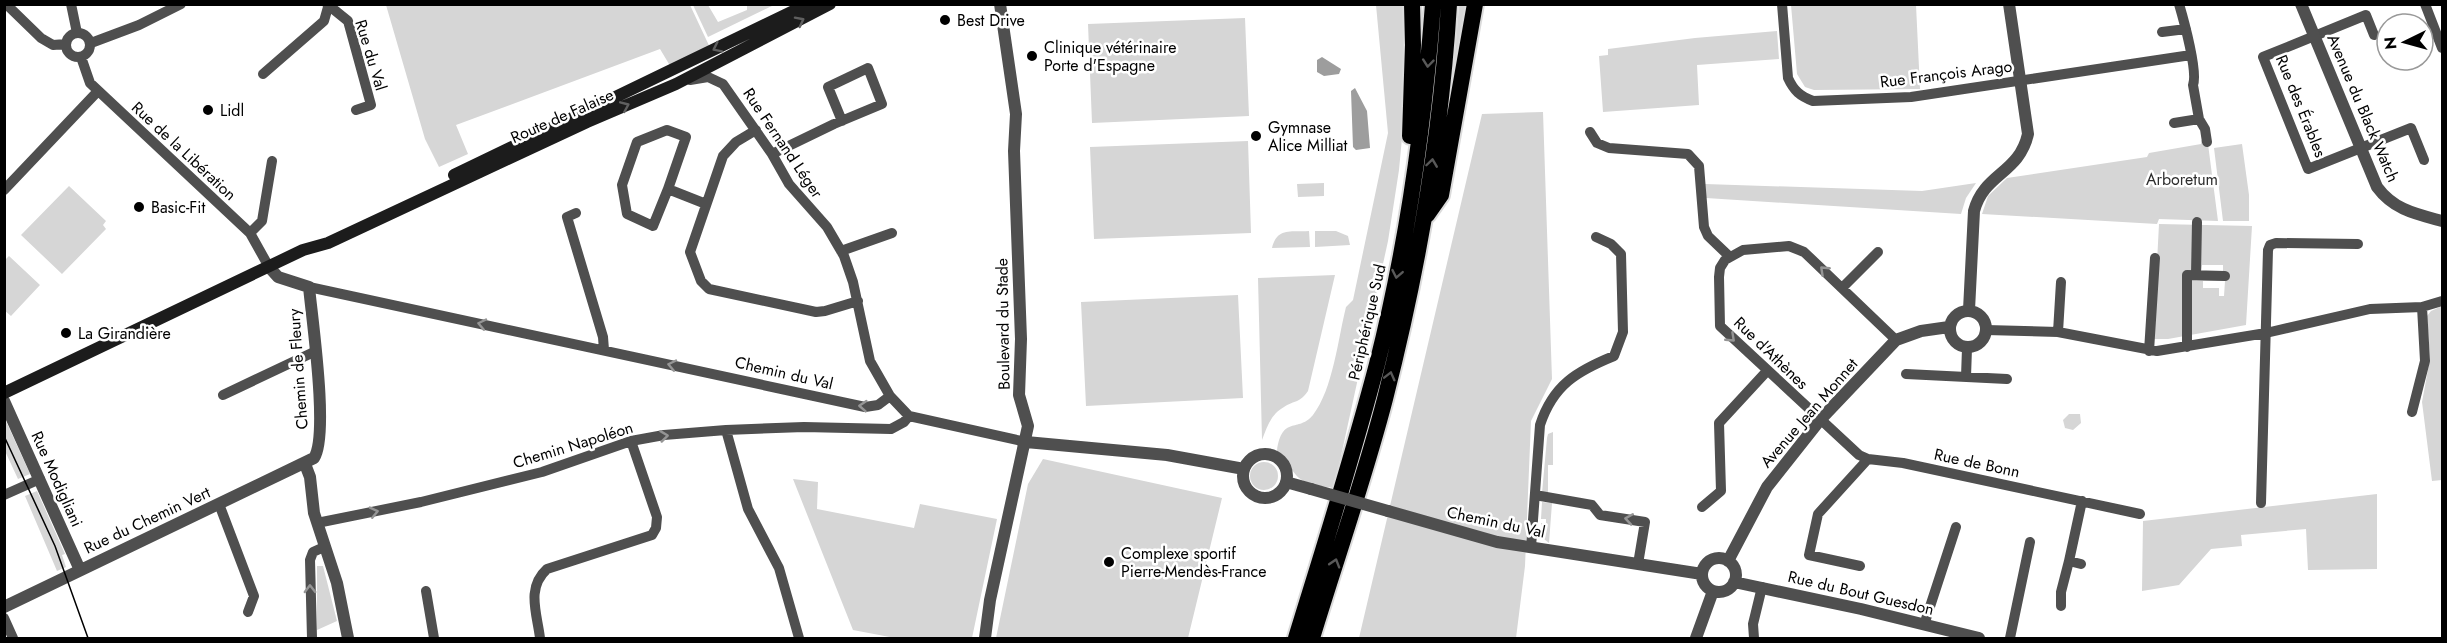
<svg xmlns="http://www.w3.org/2000/svg" width="2447" height="643" font-family="Jost,sans-serif">
<style>
.green{fill:#d6d6d6;fill-rule:evenodd}
.water{fill:#9d9d9d}
.lines{fill:none;stroke-linecap:round;stroke-linejoin:round}
.trunk-casing{stroke:#dbdbdb;stroke-width:20}
.minor{stroke:#4f4f4f;stroke-width:10}
.tertiary{stroke:#4f4f4f;stroke-width:12}
.secondary{stroke:#1c1c1c;stroke-width:12}
.trunk{stroke:#000;stroke-width:16}
.tram{stroke:#000;stroke-width:1.5}
.tertiary-bridge{stroke:#4f4f4f;stroke-width:12}
.oneway{stroke:#606060}
.oneway2{stroke:#595959}
.oneway3{stroke:#959595}
.poi-dot{fill:#000;stroke:#fff;stroke-width:2}
.labels{text-anchor:middle;dominant-baseline:central;stroke-width:5;stroke-linejoin:round;paint-order:stroke}
.poi-label{font-size:16px;fill:#000;stroke:#fff;text-anchor:start}
.street-label{font-size:16px;fill:#000;stroke:#fff}
.park-label{font-size:16px;fill:#2d2d2d;stroke:#fff}
</style>
<rect width="100%" height="100%" fill="#fff"/>
<path class="green" d="M386,5h304l23,49 -38,20 -15,-25 -204,76 12,29 -29,13 -14,-28z
M693,5h15l10,17 29,-12v-5h27l-66,32z
M1376,5h29l-1,111 -5,54 -11,71 -54,247c-12,-2 -30,-3 -38,-13 -7,-8 -9,-17 -19,-24 5,-36 21,-18 36,-36 20,-26 25,-76 33,-108l7,-7 35,-167z
M1459,5h10l-15,73 -1,-2z
M1791,5h125l4,84 -106,1 -9,-3 -8,-13z
M1245,18l4,98 -157,7 -4,-99z
M1777,31l2,28 -82,6 2,40 -96,7 -4,-56 9,-1v-6l87,-11z
M1543,112l9,267 -21,42 -6,145 -9,72h-157l123,-524z
M2201,140l7,4 10,77 -59,-2 -2,5 -175,-10 6,-18 19,-18 140,-21 2,-4 52,-9z
M1248,141l3,92 -157,6 -4,-92z
M2242,144l7,51v26h-26l-9,-73z
M1324,183v13l-26,1 -1,-13z
M1976,183l-10,15 -5,16 -255,-16 -1,-14 217,7z
M69,186l37,35 -3,4 3,4 -44,45 -41,-39z
M2159,224l93,2 -6,99 -78,14h-15zM2202,265h21v7h-22zM2203,281h22l-1,15h-5v-8h-16z
M1309,231l1,16 -38,1c5,-21 19,-16 37,-17z
M1315,231h21l12,5 2,9 -35,2z
M9,256l31,29 -29,31 -7,-6 1,-50z
M1335,275l-27,116c-8,12 -13,9 -24,16 -13,7 -17,20 -22,33l-4,-162z
M1238,295l5,103 -157,8 -5,-104z
M2442,306v174l-10,1 -10,-79 8,-43 -3,-43 4,-5z
M2069,414h11l1,9 -8,7 -8,-2 -2,-8z
M5,419l25,55 -12,5 -13,-28z
M1553,432v33h-5v29l-6,-1 5,-55 1,-4z
M1043,459l179,39 -34,140h-192l32,-154z
M1250 476a14 14 0 1 1 28 0a14 14 0 1 1-28 0Z
M793,479l25,3 -1,27 97,19 6,-24 77,15 -25,119h-77l-42,-8z
M37,491l28,63 -3,1 4,12 -9,4 -32,-75z
M2377,494v75l-69,1 -2,-41 -65,6 1,11 -31,3 -32,36 -37,6 1,-70z
M1542,502l10,1 -3,40 -5,-4 -3,-16h5v-4h-5z
M317,566h6l14,55 -20,9z"/>
<path class="water" d="M1322,57l19,12 -2,5 -15,2 -7,-4v-12z
M1355,88l12,23 3,37 -14,2 -3,-3 -2,-56z"/>
<g class="lines">
<defs>
<path id="trunk" d="M1410,136l3,-91 -1,-41
M1427,215l14,-20 34,-191
M1296,638c28,-91 57,-182 81,-274 30,-118 47,-239 56,-360
M1312,638c24,-79 52,-158 73,-239 33,-129 56,-261 64,-395"/>
</defs>
<use href="#trunk" class="trunk-casing"/>
<path class="minor" d="M6,4l35,34 12,7 13,-1
M71,4l6,29
M327,4l21,17 23,84 -15,5
M1782,4l6,74c6,13 12,18 25,23l98,-4 280,-42
M2179,4c5,17 19,68 14,81l6,34 6,10 2,13
M2425,4l17,44
M2162,32l24,-3
M66 45a12 12 0 1 1 24 0a12 12 0 1 1-24 0Z
M2374,35l-8,-20 -103,42 45,112 103,-41 13,32
M91,43l48,-18 42,-21
M81,57l9,26 160,150 19,34
M263,74l61,-53 4,-14
M690,80l18,-3 15,7 49,70 17,30 38,43 17,29 9,26 17,79 20,35
M2174,123l25,-4
M756,130l-20,12 -13,14 -33,96 11,29 8,8 107,23 9,-1 33,-10
M1590,132l7,11 12,5 79,6 11,12 5,61 4,9 21,20
M772,154l62,-30 48,-20 -14,-36 -40,19 14,34
M668,189l-15,37 -26,-12 -5,-29 15,-43 30,-12 19,7 -18,52 38,15
M4,190l94,-99
M576,213l-9,4 36,120 1,13
M250,233l12,-12 10,-60
M841,251l51,-18
M2196,275l1,-53
M309,287l556,120 13,-2 12,-9 19,20 117,26
M1842,288l36,-36
M1986,330l72,2 99,19 109,-18 104,-24 52,-2 20,-6
M2058,332l3,-50
M1896,340l-92,-88 -15,-6 -46,4 -18,10 -5,8 -1,9 1,49 139,129 9,4 35,4 237,51
M2187,347v-72l38,1
M2149,351l6,-93
M1906,374l101,5
M1966,377l1,-29
M223,395l93,-44
M2412,412l13,-51 -3,-54
M726,430l22,79 31,59 20,70
M4,495l36,-16
M1535,495l57,10 8,10 45,7 -7,42
M2261,503l7,-253 2,-5 6,-2 82,1
M219,504l35,92 -6,16
M1702,507l19,-16 -2,-68 48,-52
M317,523l104,-21 121,-30 89,-31 33,-6 62,-5 78,-3 87,2 13,-7 5,-6
M1531,547l9,-122c13,-40 37,-54 74,-69l9,-24 -2,-78 -10,-10 -15,-7
M2081,564l-12,-3 13,-60
M1860,566l-51,-11 9,-41 50,-55
M426,591l8,47
M2061,606v-14l8,-31
M4,618l9,20
M1924,625l32,-98
M312,638l-2,-78 3,-8 11,-5
M540,638c-3,-25 -14,-50 7,-69l105,-34 4,-7 1,-11 -26,-76
M1754,638l-1,-14 9,-37
M2010,638l20,-96"/>
<path class="tertiary" d="M2301,4l76,183c17,23 39,27 65,34
M1969,310l5,-99c10,-38 45,-37 54,-77l-19,-130
M1950 329a18 18 0 1 1 36 0a18 18 0 1 1-36 0Z
M4,401l76,169
M1026,442l141,13 77,14
M1243 476a22 22 0 1 1 44 0a22 22 0 1 1-44 0Z
M305,464l5,13 4,36 23,70 11,55
M1286,482l25,7
M1388,511l109,31 205,32
M1702 575a17 17 0 1 1 34 0a17 17 0 1 1-34 0Z
M1728,561l39,-74 53,-67 76,-80 25,-9 28,-4
M1734,582l127,27 118,29
M4,607l310,-149c15,-23 -2,-139 -5,-171l-31,-10 -9,-10
M985,638l5,-38 38,-174 -9,-31 2,-56 -7,-188 2,-37 -16,-110
M1696,638l17,-47"/>
<path class="secondary" d="M454,175l354,-171
M4,393l299,-143 25,-7 259,-121 89,-38 154,-80"/>
<use href="#trunk" class="trunk"/>
<path class="tram" d="M4,436l51,110 33,92"/>
<path class="tertiary-bridge" d="M1311,489l77,22"/>
</g>
<defs><path id="oneway-chevron" d="M-2-3.5L2.5 0L-2 3.5" fill="none" stroke-width="1.6" stroke-linecap="round" stroke-linejoin="round" transform="scale(1.5)"/></defs>
<g class="oneway">
<use href="#oneway-chevron" transform="translate(800 21) rotate(-27)"/>
<use href="#oneway-chevron" transform="translate(717 48) rotate(154)"/>
<use href="#oneway-chevron" transform="translate(625 106) rotate(-23)"/>
</g>
<g class="oneway2">
<use href="#oneway-chevron" transform="translate(1428 63) rotate(96)"/>
<use href="#oneway-chevron" transform="translate(1432 163) rotate(-82)"/>
<use href="#oneway-chevron" transform="translate(1397 274) rotate(101)"/>
<use href="#oneway-chevron" transform="translate(1390 376) rotate(-76)"/>
<use href="#oneway-chevron" transform="translate(1335 563) rotate(-73)"/>
</g>
<g class="oneway3">
<use href="#oneway-chevron" transform="translate(1824 270) rotate(-137)"/>
<use href="#oneway-chevron" transform="translate(482 324) rotate(-168)"/>
<use href="#oneway-chevron" transform="translate(1731 338) rotate(43)"/>
<use href="#oneway-chevron" transform="translate(672 365) rotate(-168)"/>
<use href="#oneway-chevron" transform="translate(863 406) rotate(-176)"/>
<use href="#oneway-chevron" transform="translate(664 436) rotate(-7)"/>
<use href="#oneway-chevron" transform="translate(374 512) rotate(-13)"/>
<use href="#oneway-chevron" transform="translate(1629 519) rotate(-171)"/>
<use href="#oneway-chevron" transform="translate(310 589) rotate(-91)"/>
</g>
<g class="poi-dot">
<circle cx="945" cy="20" r="6"/>
<circle cx="1032" cy="56" r="6"/>
<circle cx="208" cy="110" r="6"/>
<circle cx="1256" cy="136" r="6"/>
<circle cx="139" cy="207" r="6"/>
<circle cx="66" cy="333" r="6"/>
<circle cx="1109" cy="562" r="6"/>
</g>
<g class="labels">
<g class="poi-label">
<text x="957" y="20">Best Drive</text>
<text x="1044" y="47">Clinique vétérinaire<tspan x="1044" dy="18">Porte d'Espagne</tspan></text>
<text x="220" y="110">Lidl</text>
<text x="1268" y="127">Gymnase<tspan x="1268" dy="18">Alice Milliat</tspan></text>
<text x="151" y="207">Basic-Fit</text>
<text x="78" y="333">La Girandière</text>
<text x="1121" y="553">Complexe sportif<tspan x="1121" dy="18">Pierre-Mendès-France</tspan></text>
</g>
<g class="street-label">
<text transform="translate(371 55) rotate(73)">Rue du Val</text>
<text transform="translate(1946 74) rotate(-7)">Rue François Arago</text>
<text transform="translate(2301 106) rotate(68)">Rue des Érables</text>
<text transform="translate(2363 108) rotate(67)">Avenue du Black Watch</text>
<text transform="translate(562 116) rotate(-24)">Route de Falaise</text>
<text transform="translate(783 143) rotate(56)">Rue Fernand Léger</text>
<text transform="translate(184 151) rotate(43)">Rue de la Libération</text>
<text transform="translate(1367 322) rotate(-77)">Périphérique Sud</text>
<text transform="translate(1003 324) rotate(-91)">Boulevard du Stade</text>
<text transform="translate(1771 353) rotate(44)">Rue d'Athènes</text>
<text transform="translate(298 369) rotate(-94)">Chemin de Fleury</text>
<text transform="translate(784 373) rotate(13)">Chemin du Val</text>
<text transform="translate(1809 413) rotate(-49)">Avenue Jean Monnet</text>
<text transform="translate(573 445) rotate(-17)">Chemin Napoléon</text>
<text transform="translate(1977 463) rotate(12)">Rue de Bonn</text>
<text transform="translate(57 479) rotate(66)">Rue Modigliani</text>
<text transform="translate(147 520) rotate(-25)">Rue du Chemin Vert</text>
<text transform="translate(1496 522) rotate(12)">Chemin du Val</text>
<text transform="translate(1861 593) rotate(13)">Rue du Bout Guesdon</text>
</g>
<g class="park-label">
<text x="2182" y="179">Arboretum</text>
</g>
</g>
<rect width="2447" height="643" fill="none" stroke="#000000" stroke-width="12"/>
<g transform="translate(2405 42) rotate(265)"><circle r="28" fill="#ffffff" stroke="#999999" stroke-width="1.5"/>
<path d="M0-4.5L10 22L0 15L-10 22Z" fill="#000000"/>
<text y="-9" font-size="16" font-weight="bold" text-anchor="middle" fill="#000000">N</text>
</g>
</svg>
